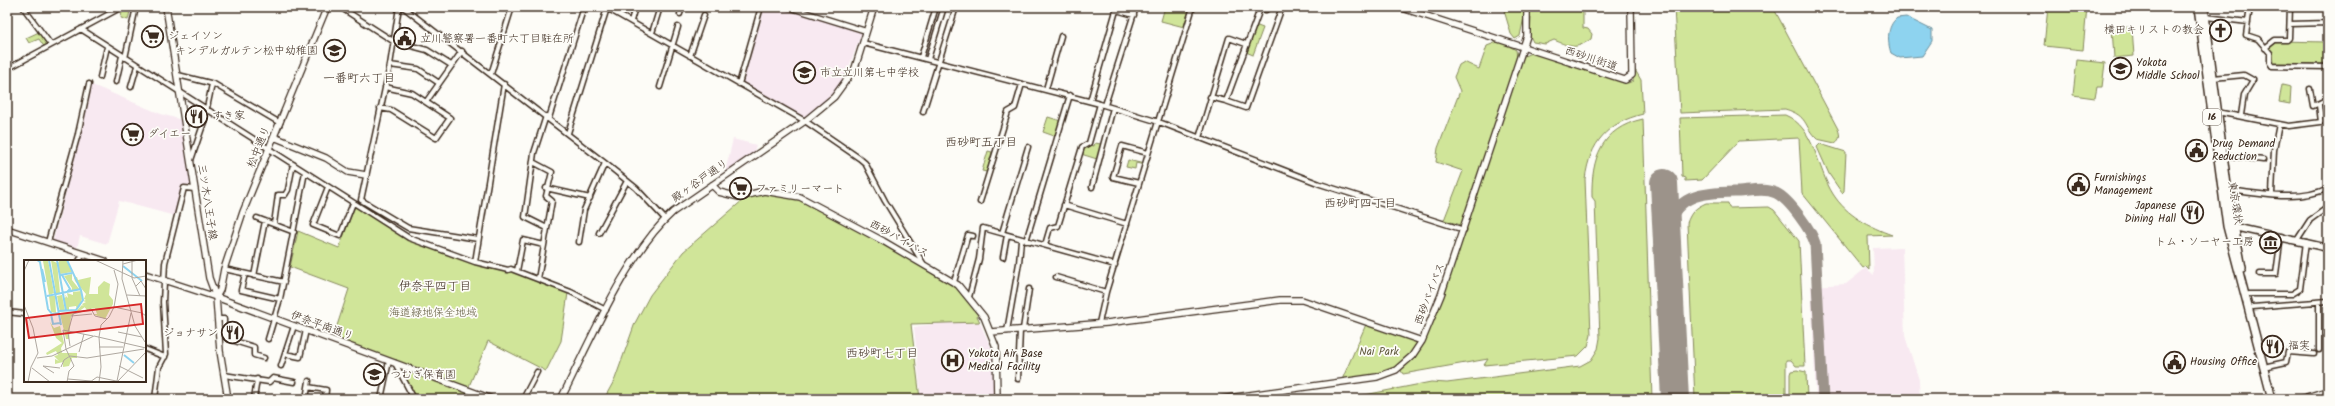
<svg xmlns="http://www.w3.org/2000/svg" width="2335" height="406" font-family="Kalam,'Klee One',sans-serif">
<style>
.built{fill:#f8e9f1}
.green{fill:#d0e599;stroke:#86885c}
.water{fill:#8ed3ef;stroke:#6d8f9b}
.lines{fill:none;stroke-linecap:round;stroke-linejoin:round}
.taxiway{stroke:#9c938a;stroke-width:11}
.runway{stroke:#9c938a;stroke-width:28}
.street-casing{stroke:#3b2a1e;stroke-width:7}
.secondary-casing{stroke:#3b2a1e;stroke-width:8}
.primary-casing{stroke:#3b2a1e;stroke-width:9}
.highway-casing{stroke:#3b2a1e;stroke-width:10}
.street{stroke:#fdfcf7;stroke-width:4}
.secondary{stroke:#fdfcf7;stroke-width:5.5}
.primary{stroke:#fdfcf7;stroke-width:6}
.highway{stroke:#fdfcf7;stroke-width:7}
.labels{text-anchor:middle;dominant-baseline:central;stroke-width:3.5;stroke-linejoin:round;paint-order:stroke}
.shield{fill:#fdfcf7;stroke:#75695f;stroke-width:1}
.shield-label{font-size:10px;font-weight:bold;fill:#3b2a1e}
.poi-label{font-size:11px;fill:#3b2a1e;stroke:#fdfcf7;text-anchor:start}
.street-label{font-size:11px;fill:#3b2a1e;stroke:#fdfcf7}
.park-label{font-size:11px;fill:#60593d;stroke:#fdfcf7}
.neighbourhood-label{font-size:12px;fill:#3b2a1e;stroke:#fdfcf7}
.inset-river{fill:none;stroke:#8ed3ef;stroke-width:2}
.inset-road{fill:none;stroke:#afa8a0;stroke-width:1}
.view{fill:#d62828;fill-opacity:0.15;stroke:#d62828;stroke-width:2}
.inset-edge{fill:none;stroke:#3b2a1e;stroke-width:2}
</style>
<rect width="100%" height="100%" fill="#fdfcf7"/>
<filter id="ink" filterUnits="userSpaceOnUse"><feTurbulence type="fractalNoise" baseFrequency=".025" numOctaves="2"/><feDisplacementMap in="SourceGraphic" scale="8" xChannelSelector="R" yChannelSelector="G"/><feConvolveMatrix kernelMatrix="1 2 1 2 8 2 1 2 1" color-interpolation-filters="sRGB"/></filter>
<g filter="url(#ink)">
<path class="built" d="M765,7h15l82,25 -16,43 -16,21 -24,21h-2l-62,-35z
M90,84l71,30 21,6 10,67 -9,-1 -8,30 -56,-15 -12,43 -27,-8 -3,12 -24,-7 28,-108z
M733,139l23,6 -2,7 -29,20z
M1902,247l3,89 14,44 1,19h-104l-5,-113 35,-2 20,-16 8,7 -1,-27z
M977,317l14,30 6,26 -4,26h-72l-7,-72z"/>
<path class="green" d="M131,7l-3,13 -7,-2 1,-7z
M1165,7h25l-6,20 -23,-6z
M1503,7h76l4,6v15l5,1 4,5 -1,5c-16,11 -20,8 -37,1l-9,4 -12,-2 -3,-6 1,-18 -7,-1 -4,19 -5,3 -4,-5z
M1674,7h99l65,122c2,6 3,10 -3,14l-18,-4c-14,-13 -8,-23 -32,-30l-105,4z
M2048,7h39l-4,43 -39,-4z
M1255,25l8,3 -10,27 -7,-3z
M2132,27l2,29 -20,2 -2,-30z
M39,32l9,11 -3,5 -6,-9 -10,4 -3,-5z
M1500,41l16,9 1,7 -56,168 -17,-5 19,-49 -27,-9 2,-14 22,-57 -6,-14 5,-12 5,-3 15,7 8,-23z
M2279,41l47,1v18l-3,4 -49,-1 -1,-9 -5,-6z
M1531,53l97,30 5,-2 1,-13 7,12 2,34c-36,9 -53,28 -58,65l6,156 -3,11 -10,10 -94,9 4,-6 -85,15 -3,-5 10,-8 11,-13 22,-52 79,-239z
M2077,60l28,3 -3,24h-5l-2,11 -22,-3z
M2282,85l9,2 -1,17 -11,-2z
M1785,115c30,12 32,54 48,79 14,22 37,33 59,41l-24,1 1,33 -3,-3 -3,2 -61,-75 -3,-55 -60,3 -37,39 -17,1v-3l-3,-1 -2,-59z
M1048,117l13,4 -4,16 -14,-5z
M1643,119l9,280h-308l87,-17 16,1 133,-17 11,-6 7,-11 2,-11 -5,-137 -3,-4c-1,-38 9,-69 51,-78z
M1095,143l6,1 -4,15 -16,-5 2,-6 6,-3 5,1z
M1820,144l26,8 -2,39 -2,2 -13,-19 -12,-27z
M988,151l4,1 -5,20 -5,-1z
M1128,160l16,4v1l-8,-2 -1,6 -9,-2z
M760,191l40,6 152,83 27,35 -2,1 3,6 -69,2 9,75h-316l11,-20 20,-56 15,-28 33,-43 61,-53z
M1706,203h22l1,5 40,-1 5,3 25,31 6,125h-9l-5,-6h-5v37l-2,2h-89l-8,-176c4,-11 8,-15 19,-20z
M355,206l47,29 73,28 35,6 58,24 -7,48 -15,30 -58,-30 -21,50 21,8h-72l-21,-37 -62,-24 16,-49 -59,-22 8,-36 41,17z
M1367,322l55,19 -5,8 -30,25 -46,8z
M1797,370l9,2 1,27h-14l-3,-4v-21l1,-3z"/>
<path class="water" d="M1906,17l26,13v11l-10,15 -22,2 -9,-5c-4,-12 -4,-27 6,-35z"/>
<g class="lines">
<path class="taxiway" d="M1667,235c5,-43 38,-42 72,-43 12,-1 26,-4 37,1 13,6 35,37 39,50l8,156
M1672,399l2,-9"/>
<path class="runway" d="M1664,183l11,216"/>
<defs>
<path id="street" d="M23,7l28,38
M340,7l53,34 34,9 24,15
M399,7l-9,58 -29,135 47,28 70,11
M403,7l202,156 31,25 29,31
M605,7l200,114 54,37 6,5 20,38 38,62
M788,7l78,24
M2250,7l-4,28 12,4 12,14v10l2,3 56,1
M2328,7v23
M995,8v-1
M1116,10l18,5
M680,14l2,-7
M2206,17l42,5
M631,21l4,-14
M2290,24l38,-1
M81,29l328,209 66,24 33,8 3,-1 60,23 35,18
M652,33l8,-26
M863,43l237,61 59,18 161,62 144,46
M2265,48l10,-8h12l2,-2 1,-31
M690,56l14,-41
M921,57l15,-50
M125,58l11,-51
M928,59l16,-52
M390,65l28,4 21,14
M7,69l115,-62
M491,74l21,-67
M178,75l36,9 66,39
M100,77l7,-30
M2213,78l31,-3 9,5 -9,15 -3,20
M116,82l6,-26
M739,84l22,-77
M131,87l6,-21
M660,87l18,-60
M1046,89l15,-53
M2310,89l3,17 15,-7
M1210,97l16,4 34,-92 6,1 1,-3
M1090,101l27,-94
M1226,101l20,7 36,-101
M426,102l36,-51
M1105,105l31,-98
M380,108l11,2 45,28 14,-20 -38,-25 -27,-6
M923,112l33,-105
M2217,112l72,14 32,-4 -2,-17
M546,116l-12,37 -9,64 22,11
M549,118l35,-111
M568,133l39,-125
M1199,138l30,-100 17,6
M2223,155l40,5
M191,160l13,-38 8,-38
M533,162l19,10 -6,24 6,5 -14,78
M1139,183l-26,-6 9,-31 26,7
M328,187l-15,38 27,11 13,-33
M1092,187l21,-79
M546,188l44,10
M2227,190c32,3 72,13 101,-2
M2272,194l2,-44 5,-26
M980,202l28,-90 7,-4 7,-24
M1064,205l63,19
M257,218l37,14
M274,224l4,-29h7l3,-5 5,-26
M599,233l28,-52
M1002,233l26,-86
M2297,240l13,-20 18,-13
M1026,241l44,-146
M48,242l30,-108 11,-50
M579,242l5,-32 21,-47
M1045,245l5,-17 8,-2 24,-79 7,-4 11,-39
M1003,257l4,-22
M79,261l4,-7
M475,262l29,-178
M224,269l60,13
M517,271l6,-31 21,5
M245,274l-4,16 39,9
M2260,274h16l5,-38
M254,276l11,-55
M1056,277l50,15
M954,282l14,-47 5,1
M2249,294h43l8,-5 6,-47
M969,297l10,-38 4,-31 132,37
M2253,307l75,-6
M7,312l18,2
M218,319h6v17l4,3 26,8v8l10,3
M1099,323l7,-31 87,-285
M1023,329l6,-40
M1007,331l12,-68 2,-23
M268,339l12,-40 25,-127
M145,349l20,8
M2319,350v-48
M285,354l15,3 6,-27
M395,363l19,36
M281,366l13,-40
M2268,366l18,-4 2,-10 26,2
M224,375l45,7 4,-4 21,4
M1018,379l2,-49
M308,387l18,3 -1,9
M155,399l4,-32 7,-13 -3,-52 2,-39 19,-75 11,1
M254,399l3,-20
M306,399l3,-18
M381,399l8,-38
M523,399l14,-27
M2298,399l30,-9"/>
<path id="secondary" d="M166,7l43,271 7,19 4,54 8,48
M1399,7l226,73 7,-5 -1,-68
M274,137l52,21 22,14 18,3
M712,185l7,7 20,5 25,-6 36,6 83,44 75,44 26,32 12,30 1,52
M7,229l98,32
M145,274l71,23 276,102
M216,297l4,-7 4,-21 19,-57 84,-205
M991,332l116,-9 173,-23h22l120,41
M561,399c29,-57 65,-145 112,-187l132,-91 29,-24 21,-29 19,-61
M1221,399l156,-22 19,-7 16,-14 10,-15 19,-46 86,-259v-29"/>
<path id="primary" d="M2230,226l98,22"/>
<path id="highway" d="M2198,7l29,219 45,173
M2204,7l24,186 14,75"/>
</defs>
<use href="#street" class="street-casing"/>
<use href="#secondary" class="secondary-casing"/>
<use href="#primary" class="primary-casing"/>
<use href="#highway" class="highway-casing"/>
<use href="#street" class="street"/>
<use href="#secondary" class="secondary"/>
<use href="#primary" class="primary"/>
<use href="#highway" class="highway"/>
</g>
</g>
<defs>
<symbol id="church-ring" viewBox="-11 -11 22 22"><circle r="9.5" fill="#fdfcf7" stroke="#3b2a1e" stroke-width="1.5"/><path d="M-1.2-6h2.4v3.5h3.3v2.4h-3.3V6h-2.4V-.1h-3.3v-2.4h3.3Z" fill="#3b2a1e"/></symbol>
<symbol id="supermarket-ring" viewBox="-11 -11 22 22"><circle r="9.5" fill="#fdfcf7" stroke="#3b2a1e" stroke-width="1.5"/><path d="M-6-5.5h2.5l.6 2H6L4.5 2H-2.5L-4.4-4H-6ZM-1.5 3.2a1.3 1.3 0 1 0 .1 0ZM3 3.2a1.3 1.3 0 1 0 .1 0Z" fill="#3b2a1e"/></symbol>
<symbol id="civic-ring" viewBox="-11 -11 22 22"><circle r="9.5" fill="#fdfcf7" stroke="#3b2a1e" stroke-width="1.5"/><path d="M-.6-6.5H3V-4.5H.6V-3L4-1V1h2V6H-6V1h2V-1L-.6-3ZM-1.2 2.5V6h2.4V2.5Z" fill="#3b2a1e"/></symbol>
<symbol id="school-ring" viewBox="-11 -11 22 22"><circle r="9.5" fill="#fdfcf7" stroke="#3b2a1e" stroke-width="1.5"/><path d="M0-5L7-2L0 1L-7-2ZM-4 1L0 2.5L4 1V4Q0 6-4 4Z" fill="#3b2a1e"/></symbol>
<symbol id="restaurant-ring" viewBox="-11 -11 22 22"><circle r="9.5" fill="#fdfcf7" stroke="#3b2a1e" stroke-width="1.5"/><path d="M-5-6h1v4h1v-4h1v4h1v-4h1v5L-1.5 .5V6h-2V.5L-5-1ZM5-6V6H3V1.5H1.5Q1.5-4 5-6Z" fill="#3b2a1e"/></symbol>
<symbol id="museum-ring" viewBox="-11 -11 22 22"><circle r="9.5" fill="#fdfcf7" stroke="#3b2a1e" stroke-width="1.5"/><path d="M0-6L6-3V-2H-6V-3ZM-5-1h2V3h-2ZM-1-1h2V3h-2ZM3-1h2V3H3ZM-6 4H6V6H-6Z" fill="#3b2a1e"/></symbol>
<symbol id="hospital-ring" viewBox="-11 -11 22 22"><circle r="9.5" fill="#fdfcf7" stroke="#3b2a1e" stroke-width="1.5"/><path d="M-5-5h3v3.5h4V-5h3V5h-3V1.5h-4V5h-3Z" fill="#3b2a1e"/></symbol>
</defs>
<g fill-rule="evenodd">
<use href="#church-ring" x="2208" y="18" width="25" height="25"/>
<use href="#supermarket-ring" x="140" y="24" width="25" height="25"/>
<use href="#civic-ring" x="392" y="26" width="25" height="25"/>
<use href="#school-ring" x="322" y="38" width="25" height="25"/>
<use href="#school-ring" x="2108" y="56" width="25" height="25"/>
<use href="#school-ring" x="792" y="60" width="25" height="25"/>
<use href="#restaurant-ring" x="184" y="104" width="25" height="25"/>
<use href="#supermarket-ring" x="120" y="122" width="25" height="25"/>
<use href="#civic-ring" x="2184" y="138" width="25" height="25"/>
<use href="#civic-ring" x="2066" y="172" width="25" height="25"/>
<use href="#supermarket-ring" x="728" y="176" width="25" height="25"/>
<use href="#restaurant-ring" x="2180" y="200" width="25" height="25"/>
<use href="#museum-ring" x="2258" y="230" width="25" height="25"/>
<use href="#restaurant-ring" x="220" y="320" width="25" height="25"/>
<use href="#restaurant-ring" x="2260" y="334" width="25" height="25"/>
<use href="#hospital-ring" x="940" y="348" width="25" height="25"/>
<use href="#civic-ring" x="2162" y="350" width="25" height="25"/>
<use href="#school-ring" x="362" y="362" width="25" height="25"/>
</g>
<g class="labels">
<rect class="shield" x="2203" y="109" width="18" height="16" rx="3"/>
<g class="shield-label">
<text x="2212" y="117">16</text>
</g>
<g class="poi-label">
<text x="2204" y="30" text-anchor="end">横田キリストの教会</text>
<text x="168" y="36">ジェイソン</text>
<text x="420" y="39">立川警察署一番町六丁目駐在所</text>
<text x="318" y="51" text-anchor="end">キンデルガルテン松中幼稚園</text>
<text x="2136" y="63">Yokota<tspan x="2136" dy="13">Middle School</tspan></text>
<text x="820" y="73">市立立川第七中学校</text>
<text x="212" y="116">すき家</text>
<text x="148" y="134">ダイエー</text>
<text x="2212" y="144">Drug Demand<tspan x="2212" dy="13">Reduction</tspan></text>
<text x="2094" y="178">Furnishings<tspan x="2094" dy="13">Management</tspan></text>
<text x="756" y="189">ファミリーマート</text>
<text x="2176" y="206" text-anchor="end">Japanese<tspan x="2176" dy="13">Dining Hall</tspan></text>
<text x="2254" y="242" text-anchor="end">トム・ソーヤー工房</text>
<text x="218" y="333" text-anchor="end">ジョナサン</text>
<text x="2288" y="346">福実</text>
<text x="968" y="354">Yokota Air Base<tspan x="968" dy="13">Medical Facility</tspan></text>
<text x="2190" y="362">Housing Office</text>
<text x="390" y="375">つむぎ保育園</text>
</g>
<g class="street-label">
<text transform="translate(1591 59) rotate(18)">西砂川街道</text>
<text transform="translate(259 147) rotate(-68)">松中通り</text>
<text transform="translate(700 181) rotate(-35)">殿ヶ谷戸通り</text>
<text transform="translate(207 202) rotate(81)">三ツ木八王子線</text>
<text transform="translate(2235 203) rotate(81)">東京環状</text>
<text transform="translate(899 239) rotate(29)">西砂バイパス</text>
<text transform="translate(1430 294) rotate(-69)">西砂バイパス</text>
<text transform="translate(322 326) rotate(20)">伊奈平南通り</text>
</g>
<g class="park-label">
<text x="433" y="313">海道緑地保全地域</text>
<text x="1379" y="352">Nai Park</text>
</g>
<g class="neighbourhood-label">
<text x="359" y="78">一番町六丁目</text>
<text x="981" y="142">西砂町五丁目</text>
<text x="1360" y="203">西砂町四丁目</text>
<text x="435" y="286">伊奈平四丁目</text>
<text x="882" y="353">西砂町七丁目</text>
</g>
</g>
<g transform="translate(24 260)">
<rect width="122" height="122" fill="#fdfcf7"/>
<path d="M24,0l6,33 -5,2 -6,-34zM27,0l6,3 3,30h-4zM36,0l7,1 5,11 -12,2 -2,-11zM48,14v6l8,10 -9,1 1,-3 -8,-12zM53,17l1,3 13,-3 -2,17h9v-7l6,-6 6,3 -1,11 4,5v4l-8,15 -12,-5h4l-2,-6 -8,2 -5,-6 4,-2 -3,-1 3,-1 -2,-1 2,-5 -11,-13 -1,-3zM57,31l1,8 -2,7 -3,3 -1,-3 -7,1v4h-3l-2,-13 2,-1 -2,-3 4,4 -1,-5 6,2v-3zM38,35l3,16 -5,1 -3,-16zM25,36h6l1,17 -5,-1zM58,45l3,2 -7,5 -12,3 9,-2 -4,3 -2,23h-3l-6,-25 16,-3zM26,62l4,6 6,-2 4,17 -3,5 1,5h15v5h-5l-3,8 -6,1v-5l-8,2v-5l4,2 -5,-5 4,-1 -2,-4 -9,4 -1,-2 16,-10 -6,-5z" fill="#d0e599"/>
<path class="inset-river" d="M13,0l3,2 8,47 4,5 7,-1M25,0l12,65M33,0l9,51M99,6l19,15M18,9l3,13M36,15l12,-2M38,15l8,14 -3,3M23,36l34,-7M34,51l18,-1 7,-10 -2,-10 -14,-30M27,54l2,10 7,-1M100,95l10,8"/>
<path class="inset-road" d="M71,0l39,18 12,-2M99,0l-1,19 13,47 10,16M108,0v18l8,18M99,4l15,-4M0,11l5,-11M112,26l5,-5 5,8M103,35l19,1M0,45l9,23 5,25 -7,14 -3,15M90,47l28,6 4,3M47,56l21,-2M94,72l24,5M46,86l-2,-14 5,-18 18,-5 4,7 12,3M75,87h24M42,89l-3,-19 30,6M42,89l8,17 -5,5 -2,11M55,92l5,-18M13,98l15,-2 42,-20 52,12M19,106l17,2M19,106l11,7M95,106l24,12M37,107l3,-7 6,-4 17,2 57,-9M8,108l18,14M44,119l23,2M93,121l14,-68M66,122l7,-5 24,5M75,122l2,-15 -2,-30 2,-12 8,-8 5,-10 4,-23 -4,-14M93,122l29,-30"/>
<path class="view" d="M117,44l2,20 -114,14 -3,-20z"/>
<rect width="122" height="122" class="inset-edge"/>
</g>
<rect width="2335" height="406" fill="none" stroke="#fdfcf7" stroke-width="24"/>
<rect x="12" y="12" width="2311" height="382" fill="none" stroke="#3b2a1e" stroke-width="1.5" filter="url(#ink)"/>
</svg>
